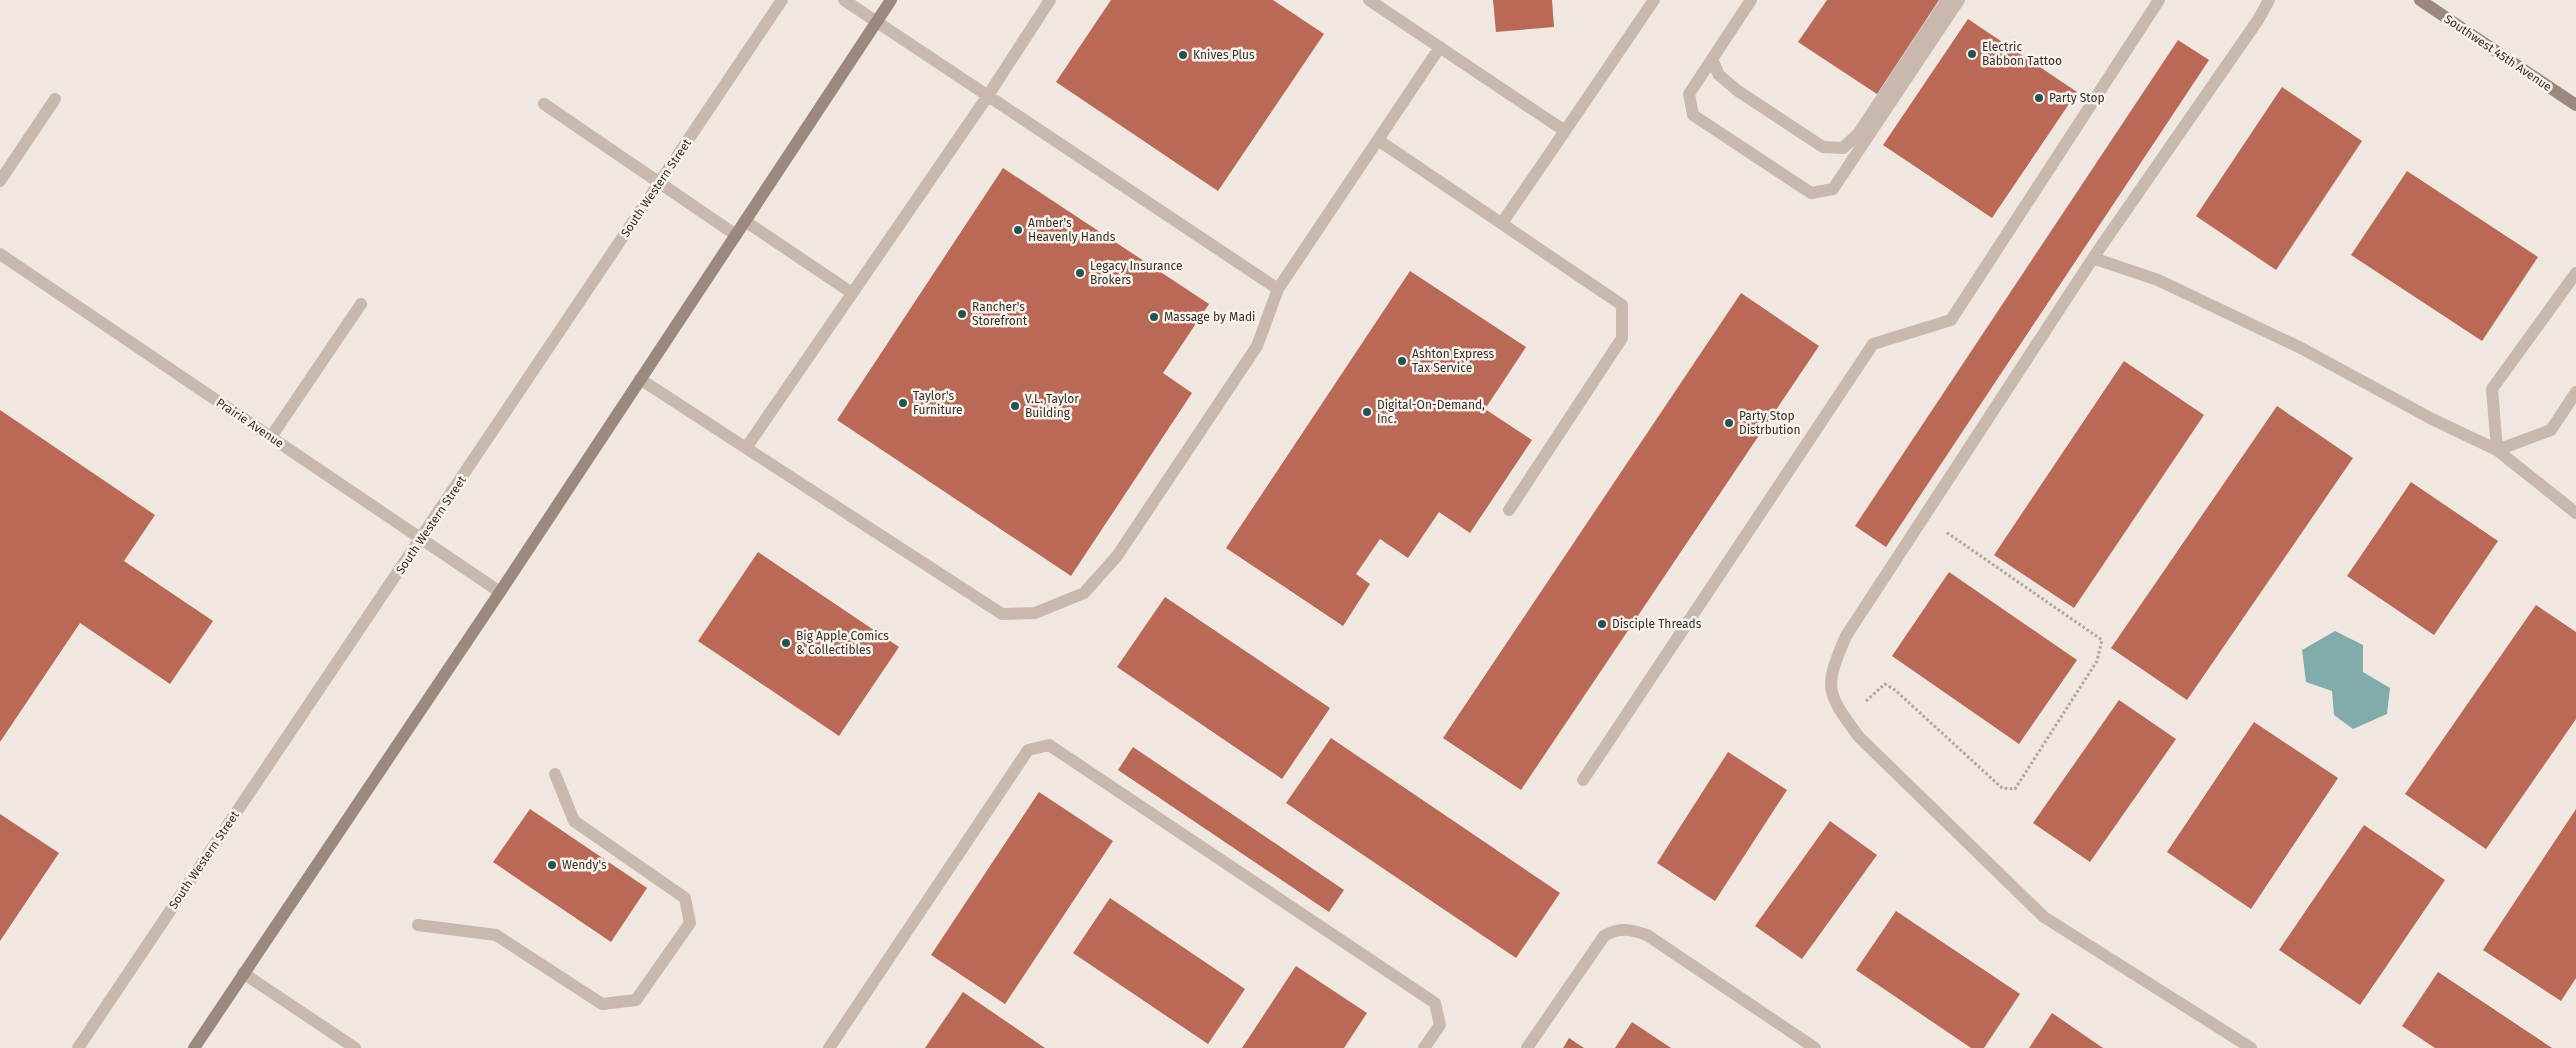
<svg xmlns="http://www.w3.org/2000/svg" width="2576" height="1048" font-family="'Fira Sans',sans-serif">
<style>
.water{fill:#82abab}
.building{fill:#b96955}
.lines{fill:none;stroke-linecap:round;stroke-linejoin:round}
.path{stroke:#b3a297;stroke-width:3;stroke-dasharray:2.5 2.5;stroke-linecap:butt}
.service{stroke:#c8b8ad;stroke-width:12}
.minor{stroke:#c8b8ad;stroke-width:12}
.secondary{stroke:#9b887e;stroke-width:12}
.poi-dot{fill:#245354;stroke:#f8f2ec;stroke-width:2}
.labels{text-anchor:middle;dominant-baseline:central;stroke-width:5;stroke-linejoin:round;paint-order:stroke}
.poi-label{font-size:12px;fill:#372e2b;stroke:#f8f2ec;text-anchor:start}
.street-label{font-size:12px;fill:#372e2b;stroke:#f8f2ec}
</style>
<rect width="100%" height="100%" fill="#f0e8e0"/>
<path class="water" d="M2335,631l28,14v27l27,16 -3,26 -34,15 -19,-14 -2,-24 -26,-9 -4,-32z"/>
<path class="building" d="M1111,0h162l51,34 -106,157 -162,-109z
M1493,0h59l2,27 -58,5z
M1827,0h112l-62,94 -79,-52z
M1968,19l109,73 -85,126 -109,-73z
M2178,40l31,20 -323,487 -31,-21z
M2282,87l80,54 -86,129 -80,-54z
M1003,168l206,136 -46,69 29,20 -121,183 -234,-156z
M2407,171l131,86 -56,84 -131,-86z
M1410,271l116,76 -41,62 47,31 -62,93 -31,-21 -31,46 -28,-19 -24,35 14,10 -27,42 -117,-78z
M1741,293l78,53 -298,444 -78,-52z
M2124,361l80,54 -130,193 -80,-53z
M2277,406l76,52 -166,242 -76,-52z
M0,410l155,105 -31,46 89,60 -43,63 -90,-61 -80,119z
M2411,482l87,59 -64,94 -87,-59z
M758,552l141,95 -60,89 -141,-95z
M1949,572l128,88 -58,84 -127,-88z
M1165,597l165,111 -48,71 -165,-112z
M2536,605l40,27v87l-90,130 -81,-55z
M2119,700l57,39 -86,123 -57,-39z
M2254,722l84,56 -87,131 -84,-57z
M1331,738l229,155 -44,65 -230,-155z
M1133,747l211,143 -15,22 -211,-142z
M1728,752l59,38 -72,111 -58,-38z
M1039,792l74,49 -108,163 -74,-49z
M530,809l117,79 -36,54 -118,-80z
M2576,809v169l-15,23 -78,-51z
M0,814l59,39 -59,88z
M1830,821l47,34 -75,104 -47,-33z
M2364,825l81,55 -85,125 -81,-55z
M1110,898l135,91 -37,55 -135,-91z
M1896,911l124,83 -36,54h-13l-115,-78z
M1296,966l71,47 -23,35h-102z
M2438,972l114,76h-117l-33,-22z
M963,992l82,56h-120z
M2052,1013l51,35h-74z
M1632,1022l39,26h-56z
M1569,1038l15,10h-21z"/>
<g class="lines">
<path class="path" d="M1866,701l19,-17 10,6 107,98 13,1 82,-128 5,-21 -156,-108"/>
<path class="service" d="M1369,0l196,131 89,-131
M1751,0l-62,94 4,21 118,78 22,-4 126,-189
M1712,59l7,16 19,16 85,56 20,1 15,-14 89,-134
M544,104l192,131
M1378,140l244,165v33l-113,172
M0,181l55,-82
M745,221l107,72
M1502,223l63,-92
M2093,258l165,-238 11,-20
M2576,273l-84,116 5,61 54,-20 25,-38
M1278,289l162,-242
M640,379l106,69 241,-351 63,-97
M271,437l90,-133
M746,448l256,166 33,-1 49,-20 33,-37 140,-210 21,-57 -434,-289
M1583,780l290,-436 78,-24 208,-320
M418,925l78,10 106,69 34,-4 54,-77 -5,-25 -111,-77 -19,-47
M243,973l112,75
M829,1048l199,-298 21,-5 386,258 5,22 -16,23
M1527,1048l77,-112c16,-9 26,-7 43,-1l168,113
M2251,1048l-207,-131 -185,-180c-33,-45 -36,-48 -13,-101l247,-378 65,22 143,68 131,71 65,31 79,63"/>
<path class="minor" d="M0,254l500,338
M78,1048l704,-1048"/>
<path class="secondary" d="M2420,0l156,105
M194,1048l306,-456 391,-592"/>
</g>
<g class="poi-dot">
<circle cx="1972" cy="54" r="5"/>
<circle cx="1183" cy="55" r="5"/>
<circle cx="2039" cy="98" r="5"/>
<circle cx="1018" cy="230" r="5"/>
<circle cx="1080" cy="273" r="5"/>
<circle cx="962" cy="314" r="5"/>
<circle cx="1154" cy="317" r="5"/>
<circle cx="1402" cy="361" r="5"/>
<circle cx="903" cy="403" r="5"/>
<circle cx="1015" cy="406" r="5"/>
<circle cx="1367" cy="412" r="5"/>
<circle cx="1729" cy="423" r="5"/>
<circle cx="1602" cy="624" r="5"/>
<circle cx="786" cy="643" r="5"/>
<circle cx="552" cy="865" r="5"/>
</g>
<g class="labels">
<g class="poi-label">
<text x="1982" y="47">Electric<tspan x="1982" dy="14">Babbon Tattoo</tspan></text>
<text x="1193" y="55">Knives Plus</text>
<text x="2049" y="98">Party Stop</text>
<text x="1028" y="223">Amber's<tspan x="1028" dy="14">Heavenly Hands</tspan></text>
<text x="1090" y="266">Legacy Insurance<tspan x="1090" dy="14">Brokers</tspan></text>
<text x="972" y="307">Rancher's<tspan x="972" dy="14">Storefront</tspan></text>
<text x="1164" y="317">Massage by Madi</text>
<text x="1412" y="354">Ashton Express<tspan x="1412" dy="14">Tax Service</tspan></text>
<text x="913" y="396">Taylor's<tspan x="913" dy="14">Furniture</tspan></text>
<text x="1025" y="399">V.L. Taylor<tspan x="1025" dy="14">Building</tspan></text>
<text x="1377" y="405">Digital-On-Demand,<tspan x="1377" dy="14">Inc.</tspan></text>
<text x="1739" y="416">Party Stop<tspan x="1739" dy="14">Distrbution</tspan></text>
<text x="1612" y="624">Disciple Threads</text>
<text x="796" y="636">Big Apple Comics<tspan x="796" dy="14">&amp; Collectibles</tspan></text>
<text x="562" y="865">Wendy's</text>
</g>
<g class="street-label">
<text transform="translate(2498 53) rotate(34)">Southwest 45th Avenue</text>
<text transform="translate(656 188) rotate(-56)">South Western Street</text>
<text transform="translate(250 423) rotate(34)">Prairie Avenue</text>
<text transform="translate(431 525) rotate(-56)">South Western Street</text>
<text transform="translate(204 860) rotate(-56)">South Western Street</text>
</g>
</g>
</svg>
